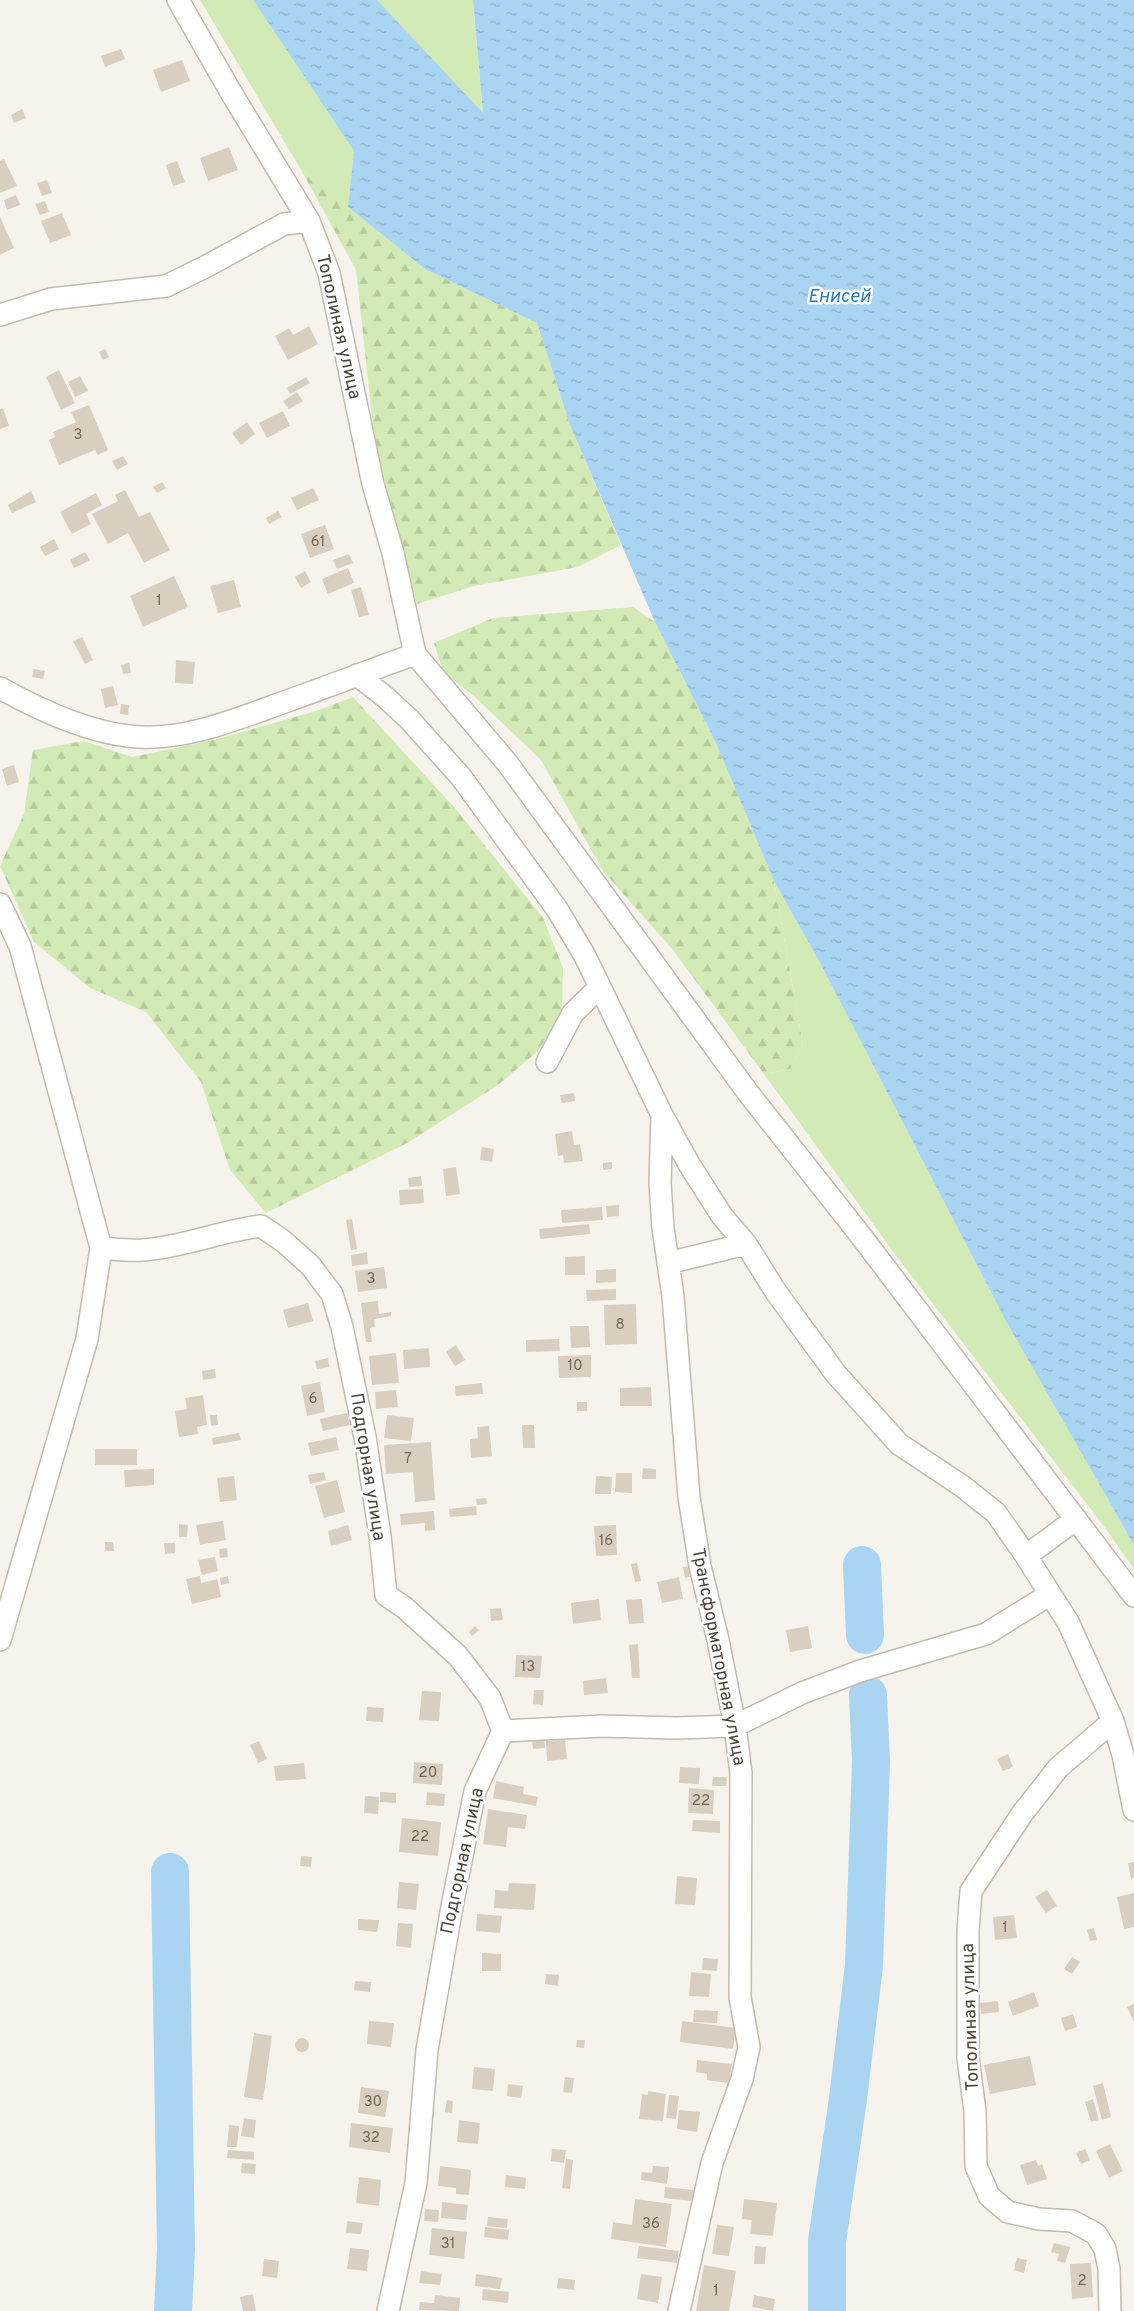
<svg xmlns="http://www.w3.org/2000/svg" width="1134" height="2311" font-family="Overpass,sans-serif">
<style>
.grass{fill:#d2eab5}
.forest{fill:url(#forest-firs)}
.water{fill:url(#water-ripples)}
.lines{fill:none;stroke-linecap:round;stroke-linejoin:round}
.river{stroke:#a9d4f2;stroke-width:38}
.building{fill:#d8cfc1}
.minor-casing{stroke:#c2bbae;stroke-width:24}
.minor{stroke:#fff;stroke-width:21}
.labels{text-anchor:middle;dominant-baseline:central;stroke-width:5;stroke-linejoin:round;paint-order:stroke}
.number-label{font-size:15px;fill:#6e675b}
.street-label{font-size:18px;fill:#4b4439;stroke:#fff}
.water-label{font-size:19px;font-style:italic;fill:#2e7ab2;stroke:#fff}
</style>
<defs>
<pattern id="forest-firs" width="22" height="20" patternUnits="userSpaceOnUse" patternTransform="scale(1.25)"><rect width="22" height="20" fill="#d2eab5"/><path d="M5 1l3.5 6h-7zM16 11l3.5 6h-7z" fill="#b6ca9c"/></pattern>
<pattern id="water-ripples" width="26" height="14" patternUnits="userSpaceOnUse" patternTransform="scale(1.25)"><rect width="26" height="14" fill="#a9d4f2"/><path d="M2 4q2-2 4 0t4 0M15 11q2-2 4 0t4 0" fill="none" stroke="#8caec5"/></pattern>
</defs>
<rect width="100%" height="100%" fill="#f6f3ec"/>
<path class="grass" d="M200,0h53l101,151 -6,56 -48,-39z
M377,0h96l10,114z
M774,881l46,82 187,360 127,222v24l-31,-44 -206,-268 -133,-183 26,-5 13,-24z"/>
<path class="forest" d="M300,168l125,101 112,54 33,102 51,120 -43,22 -104,19 -57,18 -42,-160 -19,-174z
M633,607l22,15 61,121 58,138 29,164 -13,24 -26,5 -91,-124 -70,-79 -62,-111 -67,-64 -31,-24 -9,-29 59,-25z
M353,697l101,110 89,111 20,50 -1,45 -24,38 -40,34 -89,57 -143,71 -36,-43 -29,-88 -55,-70 -56,-24 -56,-46 -34,-76 24,-52 9,-64 51,-9 48,16 82,-17 102,-29z"/>
<path class="water" d="M253,0h124l106,113 -10,-113h661v1545l-127,-222 -187,-360 -46,-82 -58,-138 -61,-121 -85,-197 -33,-102 -112,-54 -77,-62 6,-56z"/>
<g class="lines">
<path class="river" d="M862,1565l3,70
M170,1872l6,377 -3,62
M827,2311v-70l21,-142 16,-134 7,-203 -3,-67"/>
</g>
<path class="building" d="M121,49l4,10 -20,8 -4,-11z
M182,60l8,21 -29,11 -8,-22z
M22,109l4,9 -12,5 -3,-8z
M229,147l9,23 -30,11 -8,-23z
M4,159l13,27 -17,7v-32z
M177,161l8,21 -12,4 -7,-21z
M47,180l5,13 -10,3 -5,-13z
M16,195l4,10 -13,5 -3,-10z
M45,201l4,11 -9,3 -5,-11z
M62,213l9,22 -21,8 -9,-22z
M0,217l14,31 -14,7z
M309,326l9,18 -30,16 -13,-24 14,-8 4,7z
M105,349l4,8 -6,3 -4,-8z
M59,370l16,33 -14,7 -15,-33z
M80,376l8,15 -13,6 -7,-15z
M306,377l4,6 -20,11 -3,-6z
M297,392l6,9 -14,8 -6,-8z
M89,405l19,45 -10,5 -3,-5 -36,15 -10,-25 6,-3 -2,-5 23,-10 -5,-10z
M3,408l6,18 -9,3v-20z
M283,411l7,15 -23,12 -8,-15z
M247,422l8,12 -14,11 -9,-12z
M123,456l5,8 -11,6 -5,-9z
M162,482l4,6 -9,5 -4,-6z
M313,488l6,12 -22,10 -6,-12z
M125,490l14,27 11,-5 20,38 -26,13 -16,-30 -20,11 -16,-30 26,-13 -3,-6z
M31,491l5,11 -24,11 -4,-8z
M96,493l6,12 -16,9 5,10 -19,10 -12,-22z
M278,511l4,6 -13,7 -3,-6z
M325,525l9,24 -24,9 -9,-24z
M54,539l5,10 -14,7 -5,-9z
M85,552l5,8 -16,8 -4,-8z
M349,554l4,9 -16,6 -4,-9z
M348,568l6,15 -26,11 -6,-15z
M305,571l6,11 -10,6 -6,-11z
M174,576l14,31 -45,20 -13,-31z
M234,580l7,27 -23,6 -8,-27z
M361,587l8,28 -10,2 -8,-27z
M82,637l11,23 -8,4 -12,-23z
M176,660l19,2 -2,22 -18,-1z
M129,663l2,10 -8,1 -2,-9z
M34,669l11,2 -2,8 -11,-2z
M113,686l5,19 -13,3 -4,-19z
M121,704l8,1 -1,10 -8,-1z
M14,765l5,17 -12,4 -5,-17z
M574,1093l1,8 -13,2 -2,-8z
M572,1131l2,14 6,-1 3,17 -19,2 -1,-8 -5,1 -3,-22z
M482,1147l12,2 -2,13 -12,-2z
M612,1162v7l-9,1v-7z
M456,1167l4,27 -14,2 -3,-27z
M421,1176l1,10 -13,1 -1,-9z
M423,1189l1,14 -24,2 -1,-15z
M619,1205v11l-12,1 -1,-11z
M602,1207l1,13 -41,3 -1,-13z
M352,1219l5,30 -6,1 -5,-30z
M589,1224l1,10 -50,5 -1,-10z
M367,1252l1,12 -16,2 -1,-11z
M585,1256v19h-20v-18z
M384,1267l3,21 -29,4 -3,-21z
M616,1269v13l-20,1v-13z
M616,1289v11l-29,1 -1,-11z
M378,1301l1,13 12,-2v4l-17,3 1,8 -5,1 2,14h-6l-5,-39z
M308,1303l5,18 -25,7 -5,-18z
M636,1304l1,40 -32,1 -1,-40z
M570,1326h19l1,21 -19,1z
M559,1339l1,12 -34,1v-12z
M456,1345l9,15 -10,6 -9,-14z
M429,1348l1,19 -26,2 -1,-19z
M396,1353l3,30 -27,2 -3,-29z
M591,1355v22l-32,1 -1,-22z
M328,1358l1,9 -12,2 -2,-8z
M215,1369l1,9 -13,2 -1,-9z
M320,1382l5,30 -18,4 -6,-30z
M482,1383l1,11 -27,2 -1,-10z
M651,1387l1,19h-32v-18z
M396,1390l2,17 -22,2 -1,-17z
M203,1395l4,30 -10,2 1,7 -19,3 -4,-26 12,-2 -2,-11z
M577,1402h10v9h-10z
M347,1413l3,12 -27,6 -3,-12z
M210,1415h7l1,10 -7,1z
M387,1415l27,3 -3,23 -27,-3z
M522,1425h12l1,23h-12z
M489,1426l3,30 -21,2 -1,-19 8,-1 -1,-11z
M239,1433l2,7 -28,5 -1,-7z
M336,1437l3,13 -28,6 -3,-13z
M431,1442l4,58 -20,2 -2,-30 -27,2 -2,-29z
M95,1449h42v16h-42z
M643,1468l13,1v10h-14z
M154,1469v16l-29,2 -1,-17z
M324,1472l2,8 -16,4 -2,-9z
M616,1473h16v20l-17,-1z
M234,1476l3,24 -17,2 -3,-24z
M596,1476l16,1 -1,17h-16z
M337,1480l8,32 -21,6 -9,-32z
M486,1498l1,6 -10,1 -1,-6z
M476,1506l1,9 -27,2 -1,-8z
M434,1511l1,19 -10,1v-8l-24,2 -1,-11z
M223,1521l3,19 -26,5 -4,-20z
M179,1524l9,1 -1,12h-8z
M348,1525l4,15 -21,6 -3,-15z
M616,1525l1,30 -21,1 -2,-30z
M105,1542h8l1,9h-9z
M164,1543h11v10l-10,1z
M227,1548l1,9 -8,1 -1,-9z
M215,1557l3,14 -16,4 -4,-15z
M637,1563l4,18 -6,1 -4,-18z
M692,1566l2,10 -9,2 -2,-11z
M200,1576l1,7 16,-4 4,18 -29,7 -6,-25z
M228,1576l1,7 -8,2 -1,-7z
M679,1577l4,22 -21,4 -5,-21z
M599,1599l2,21 -28,4 -2,-21z
M642,1599l2,24 -15,1 -3,-24z
M501,1608l2,12 -12,1 -1,-12z
M475,1626l4,4 -7,6 -3,-4z
M808,1626l4,22 -22,4 -4,-22z
M638,1644l2,34h-8l-3,-33z
M516,1655l26,1 -2,22 -25,-1z
M606,1678l2,15 -24,2 -1,-14z
M534,1690h10l-1,15 -10,-1z
M422,1691l19,1 -2,29 -20,-1z
M367,1707l17,1 -1,14 -17,-1z
M544,1740l1,8 -12,1 -1,-8z
M565,1740l2,19 -20,2 -1,-20z
M259,1741l8,18 -9,4 -8,-18z
M1008,1754l5,13 -10,4 -6,-12z
M414,1762l29,2 -1,21 -29,-2z
M304,1763l2,16 -30,2 -2,-15z
M680,1767l20,1 -1,16 -20,-1z
M713,1777h14l-1,9h-14z
M496,1781l28,6 -1,7 15,3 -2,9 -43,-8z
M689,1788l25,2 -1,24 -25,-1z
M380,1792l16,1v10l-16,-1z
M427,1792l18,2 -1,12 -18,-1z
M365,1796l14,1 -1,17 -14,-1z
M488,1809l39,6 -2,14 -17,-2 -2,20 -23,-3z
M402,1818l39,4 -3,34 -39,-4z
M693,1820l27,1v12l-28,-2z
M301,1856l11,1 -1,10 -11,-1z
M1134,1862v16l-3,1 -3,-16z
M677,1876l20,2 -2,27 -20,-1z
M399,1882l20,2 -3,26 -19,-2z
M509,1883l27,1 -2,26 -40,-2 1,-18 13,1z
M1047,1890l10,16 -11,7 -11,-16z
M1134,1893v34l-10,2 -7,-32z
M477,1914l25,2 -2,17 -24,-2z
M1014,1915l3,23 -22,2 -2,-23z
M358,1919l21,1 -2,12 -19,-2z
M398,1923l15,1 -2,24 -15,-2z
M1094,1928l3,12 -7,1 -3,-11z
M482,1953l19,1v17h-19z
M1072,1957l8,5 -8,12 -8,-5z
M703,1958l15,1 -1,12 -15,-1z
M691,1972l20,2 -2,23 -20,-1z
M546,1974l13,1 -1,11 -13,-2z
M355,1981l16,1 -1,10 -16,-2z
M1034,1992l5,14 -26,10 -5,-14z
M998,2001l1,11 -18,2 -1,-11z
M1134,2004v18l-7,-15z
M694,2010l24,1 -1,12 -24,-1z
M1073,2014l4,13 -12,4 -4,-13z
M369,2021l25,2 -3,24 -24,-3z
M682,2021l54,7 -3,21 -53,-7z
M254,2033l18,3 -9,64 -19,-3z
M295 2045a7 7 0 1 1 14 0a7 7 0 1 1-14 0Z
M577,2040h8l-1,8 -8,-1z
M1030,2056l6,29 -46,9 -6,-29z
M697,2060l35,4 -3,19 -22,-3v-6l-11,-2z
M474,2067l21,2 -2,22 -21,-2z
M565,2077l9,1 -2,15 -9,-1z
M1103,2083l8,34 -9,3 -9,-34z
M508,2084l15,2 -2,12 -14,-2z
M361,2087l28,4 -4,26 -27,-4z
M648,2091l18,3 -3,27 -24,-2 3,-25 6,1z
M669,2095l10,1 -3,23 -10,-1z
M1093,2099l6,21 -8,2 -6,-20z
M447,2100l6,1 -1,12 -7,-1z
M679,2110l21,2 -3,20 -20,-3z
M244,2118l12,2 -2,18 -13,-2z
M459,2120l21,3 -2,21 -21,-2z
M351,2123l42,5 -3,25 -41,-6z
M229,2125l10,1 -2,21h-10z
M1110,2144l13,27 -14,7 -13,-27z
M552,2149l14,1 -2,13 -13,-2z
M1085,2149l5,11 -9,4 -5,-11z
M228,2150l26,2v8l-27,-2z
M566,2159l7,1 -3,29 -8,-1z
M1036,2160l2,6 4,-2 5,15 -20,6 -7,-20z
M242,2163l14,1 -1,10 -14,-1z
M440,2166l31,4 -2,25 -13,-1v-6l-18,-2z
M653,2166l16,1 -2,17 -26,-4 1,-8 10,1z
M506,2175l20,3 -1,11 -20,-2z
M359,2177l22,3 -2,26 -23,-3z
M665,2187l29,3 -2,11 -28,-3z
M635,2199l37,5 -6,43 -55,-8 2,-17 19,3z
M744,2199l33,4 -4,33 -23,-2 2,-14 -10,-1z
M442,2202l26,3 -2,15 -25,-2z
M425,2209l14,1 -1,12 -14,-1z
M488,2217l20,2 -1,9 -20,-2z
M347,2221l16,2 -2,11 -15,-1z
M717,2225l17,2 -5,29 -17,-2z
M485,2227l24,3 -1,10 -24,-3z
M432,2228l35,4 -3,27 -35,-4z
M1054,2243l16,4 -5,16 -8,-2 2,-7 -8,-2z
M639,2246l40,5 -2,12 -40,-5z
M755,2246l11,1 -1,17h-11z
M350,2248l19,2 -2,21 -20,-2z
M1017,2258l10,2 -3,13 -10,-3z
M264,2259l15,2 -2,17 -15,-2z
M1091,2263l2,34 -21,2 -2,-35z
M704,2265l32,6 -7,40h-33z
M421,2271l21,3 -2,11 -21,-2z
M476,2274l26,4 -2,11 -25,-3z
M641,2274l21,3 -4,26 -21,-4z
M558,2278l17,2 -1,10 -17,-2z
M483,2289l26,3 -1,11 -26,-3z
M253,2294l3,17h-13l-3,-14z
M435,2295l25,3 -1,13 -40,-1 1,-8 14,1z
M754,2295l21,4 -2,12 -21,-4z"/>
<g class="lines">
<defs>
<path id="minor" d="M178,0l54,94 77,127 20,52 44,211 20,69 22,101 93,110 241,330 112,142 273,360
M0,315l51,-16 115,-13 39,-19 79,-43 25,-3
M357,675l27,21 25,23 52,58 96,132 28,47 77,159 27,49 33,52 24,28 30,48 60,82 63,70 63,42 34,27 30,43 42,66 45,99 10,34 11,55
M0,688c36,20 86,43 128,48 55,7 111,-18 162,-36 42,-15 84,-31 125,-46
M0,904l20,42 81,302 -14,91 -87,301
M547,1062l26,-49 27,-26
M662,1115l-2,68 3,45 10,68 16,201 11,69 18,74 17,86 6,47 -1,224 9,50 -7,32 -30,84 -33,148
M101,1248c13,1 29,3 42,2 40,-3 78,-19 118,-24l22,15 27,24 22,29 10,33 23,110 15,99 6,59 19,13 53,48 32,42 13,33 -28,60 -22,110 -26,149 -11,133 -28,128
M668,1263l78,-19
M1026,1556l50,-37
M503,1731l99,-5 74,2 59,-2 67,-33 58,-22 126,-37 63,-39
M1110,2311l-1,-42 -4,-20 -9,-15 -24,-13 -33,-2 -31,-7 -19,-16 -13,-30 -1,-55 -7,-53v-127l3,-40 51,-77 36,-46 55,-47"/>
</defs>
<use href="#minor" class="minor-casing"/>
<use href="#minor" class="minor"/>
</g>
<g class="labels">
<g class="number-label">
<text x="78" y="435">3</text>
<text x="318" y="542">61</text>
<text x="159" y="601">1</text>
<text x="371" y="1279">3</text>
<text x="620" y="1325">8</text>
<text x="575" y="1366">10</text>
<text x="313" y="1399">6</text>
<text x="408" y="1459">7</text>
<text x="606" y="1541">16</text>
<text x="528" y="1667">13</text>
<text x="428" y="1773">20</text>
<text x="701" y="1801">22</text>
<text x="420" y="1837">22</text>
<text x="1005" y="1928">1</text>
<text x="373" y="2102">30</text>
<text x="371" y="2138">32</text>
<text x="651" y="2224">36</text>
<text x="448" y="2244">31</text>
<text x="1082" y="2281">2</text>
<text x="716" y="2291">1</text>
</g>
<g class="street-label">
<text transform="translate(338 327) rotate(77)">Тополиная улица</text>
<text transform="translate(367 1467) rotate(81)">Подгорная улица</text>
<text transform="translate(718 1657) rotate(79)">Трансформаторная улица</text>
<text transform="translate(463 1861) rotate(-78)">Подгорная улица</text>
<text transform="translate(971 2017) rotate(-92)">Тополиная улица</text>
</g>
<g class="water-label">
<text x="839" y="297">Енисей</text>
</g>
</g>
</svg>
